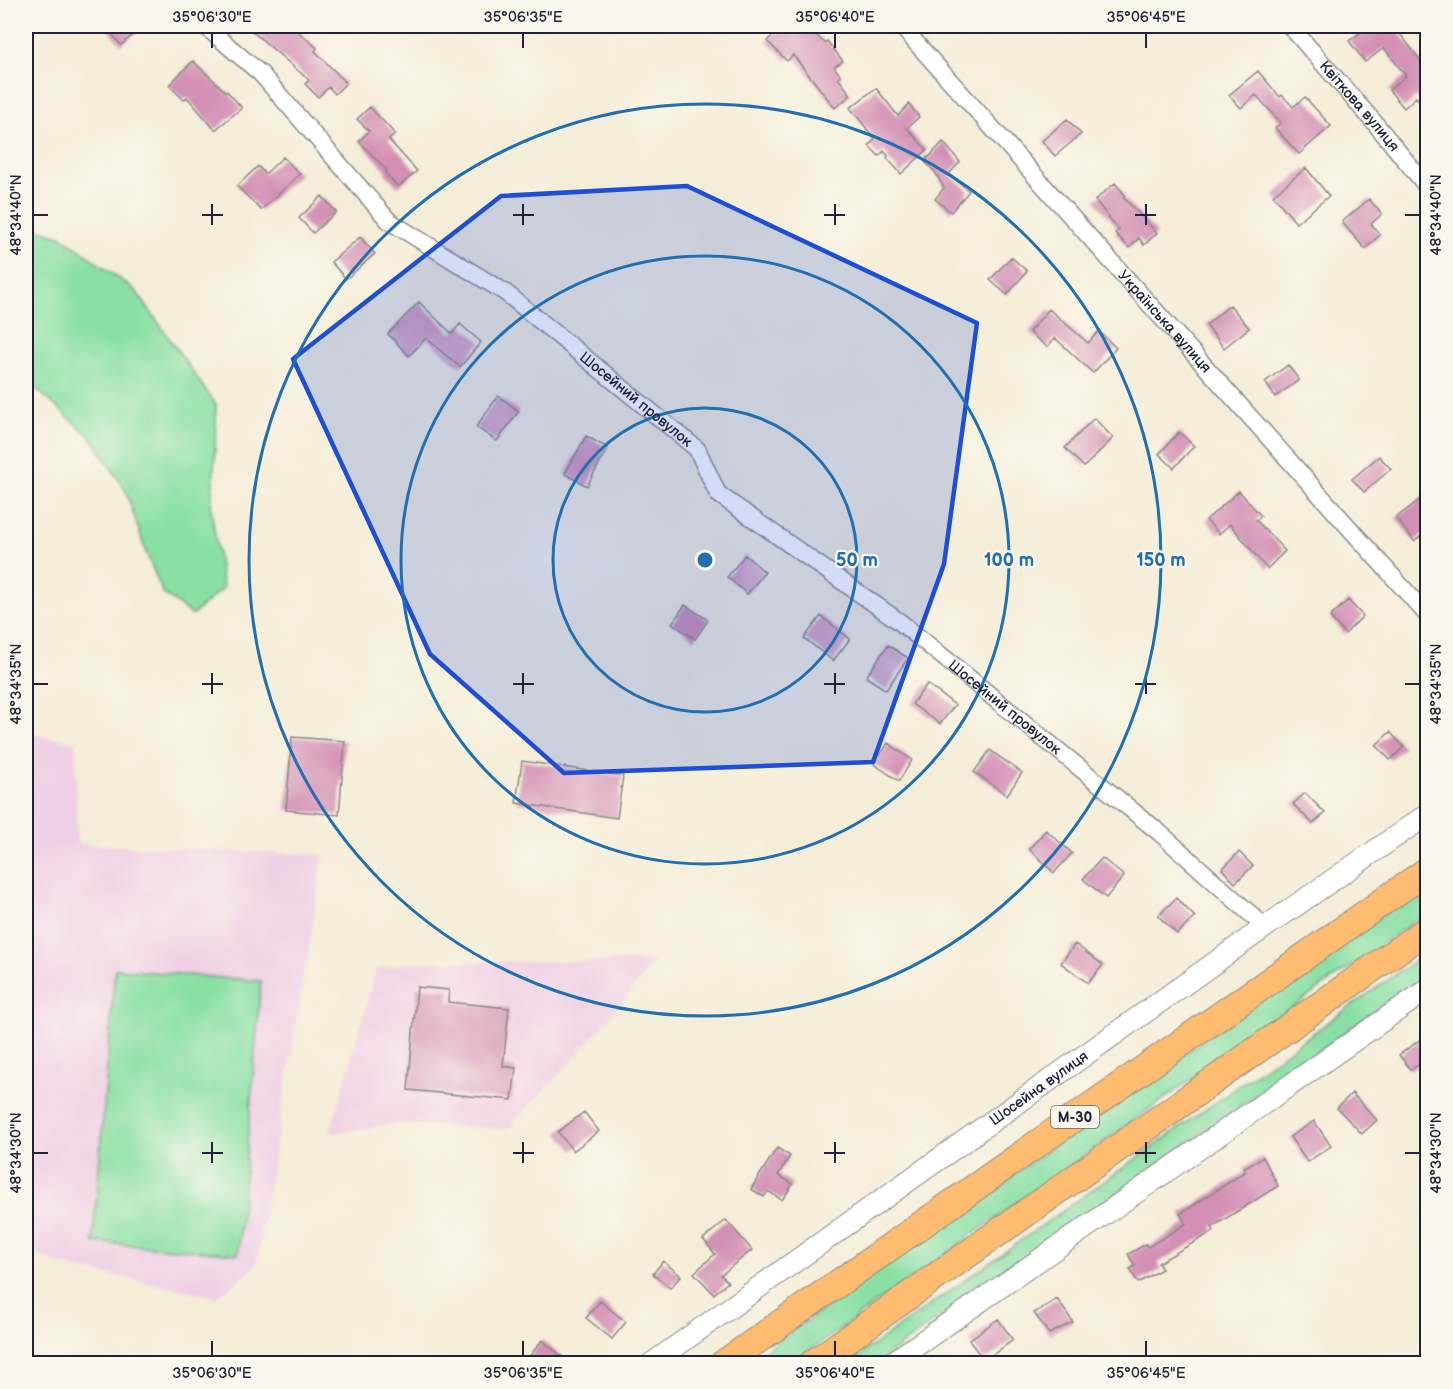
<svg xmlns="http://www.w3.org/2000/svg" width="1453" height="1389" font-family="'Balsamiq Sans',sans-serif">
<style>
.built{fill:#f0d0e5}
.green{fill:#8ae0a4;stroke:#568170;stroke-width:1.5}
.building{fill:#d38fb4}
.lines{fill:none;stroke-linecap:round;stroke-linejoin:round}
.minor-casing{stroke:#8b8889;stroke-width:19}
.tertiary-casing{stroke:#8b8889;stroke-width:23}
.trunk-casing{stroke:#8b8889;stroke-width:29}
.minor{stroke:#fff;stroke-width:16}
.tertiary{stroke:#fff;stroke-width:21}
.trunk{stroke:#fdbc6f;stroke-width:27}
.marked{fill:#1d4ed8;fill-opacity:0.2;stroke:#1d4ed8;stroke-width:4.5;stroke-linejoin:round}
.ticks{fill:none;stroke:#22223b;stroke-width:2}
.ring{fill:none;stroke:#1f6fb2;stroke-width:3}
.labels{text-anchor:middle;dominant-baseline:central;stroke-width:4.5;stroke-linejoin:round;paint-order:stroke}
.shield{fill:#fbf7ec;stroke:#636270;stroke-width:1.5}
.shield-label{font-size:14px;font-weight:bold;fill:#22223b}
.street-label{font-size:15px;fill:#22223b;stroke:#fbf7ec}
.centre{fill:#1f6fb2;stroke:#fbf7ec;stroke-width:3}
.ring-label{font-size:18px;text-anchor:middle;font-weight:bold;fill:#1f6fb2;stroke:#fbf7ec;stroke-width:4.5;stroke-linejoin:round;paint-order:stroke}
.neatline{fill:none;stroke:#22223b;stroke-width:2}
.ticks-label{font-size:15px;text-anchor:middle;fill:#22223b}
</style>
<rect width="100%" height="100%" fill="#fbf7ec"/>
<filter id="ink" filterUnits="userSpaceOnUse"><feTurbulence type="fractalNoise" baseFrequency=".0167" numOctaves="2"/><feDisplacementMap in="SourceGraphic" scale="12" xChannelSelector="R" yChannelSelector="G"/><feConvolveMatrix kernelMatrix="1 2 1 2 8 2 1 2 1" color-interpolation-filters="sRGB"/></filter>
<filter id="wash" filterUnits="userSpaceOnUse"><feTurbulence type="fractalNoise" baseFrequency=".008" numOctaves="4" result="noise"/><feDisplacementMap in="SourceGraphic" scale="24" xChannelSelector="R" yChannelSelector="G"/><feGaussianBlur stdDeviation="1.35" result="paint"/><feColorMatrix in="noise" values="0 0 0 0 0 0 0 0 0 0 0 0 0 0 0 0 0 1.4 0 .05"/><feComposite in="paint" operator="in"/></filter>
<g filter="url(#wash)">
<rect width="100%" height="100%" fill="#f4edd7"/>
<path class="built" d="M26,733l50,9 1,102 247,11 -68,412 -39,30 -160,-33 -31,-17z
M655,961l-62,76 -85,92 -108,-6 -70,11 46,-164 36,-8z"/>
<path class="green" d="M26,226l35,10 75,55 80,114 -1,52 -4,51 12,80 -31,27 -29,-22 -17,-41 -20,-61 -34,-53 -66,-58z
M1427,882v30l-635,451 -46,1z
M1427,952v22l-551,389 -29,1z
M115,969l146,12 -23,273 -145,-12z"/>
<g id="blocks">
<path class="building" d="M105,26h39l-23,19z
M246,26h46l25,22 -2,3 31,32 -11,11 -6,-7 -11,10 -13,-13 4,-4z
M782,26h24l19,17 2,-2 16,20 -9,6 7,9 -3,2 13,17 -16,13 -42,-53 -6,6 -20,-20z
M1370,26h24l34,44v40l-12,-13 -12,11 -15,-18 17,-14 -22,-28 -19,14 -16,-21z
M193,61l33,31 1,-1 15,17 -27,22 -28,-33 -3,3 -15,-15z
M1258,71l22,26 2,-2 11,12 12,-10 26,29 -32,28 -24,-26 6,-5 -25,-28 -15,13 -12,-13z
M876,88l22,28 11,-12 10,13 -12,11 20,22 -26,24 -14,-16 1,-2 -4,-5 -5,5 -10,-10 6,-7 -25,-31z
M370,107l25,27 -6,6 28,31 -19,16 -13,-14 2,-2 -28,-30 10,-10 -12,-12z
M1067,119l14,15 -26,22 -13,-15z
M943,142l17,20 -11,12 20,17 -18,21 -16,-13 9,-11 -9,-16 -10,-10 3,-3 -2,-2h3z
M283,157l17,17 -39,36 -24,-24 21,-20 7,8z
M1306,168l23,28 -33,27 -23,-28z
M1115,183l10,12 -2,2 34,36 -13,12 -5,-7 -10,10 -14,-15 4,-3 -24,-30z
M322,196l14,16 -23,21 -14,-15z
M1369,199l13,15 -11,10 9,11 -15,14 -23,-27z
M360,237l15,17 -29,25 -15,-17z
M1011,257l16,14 -20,24 -17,-15z
M419,302l33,32 8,-10 21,18 -21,25 -34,-29 -17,18 -21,-22z
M1230,305l19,23 -25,20 -18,-23z
M1049,309l39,34 11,-12 17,17 -23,25 -38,-35 -8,9 -18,-15z
M1288,365l11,15 -24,17 -10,-15z
M498,396l21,15 -22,30 -21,-14z
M1094,418l19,20 -29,29 -19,-19z
M1179,432l15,14 -20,22 -15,-14z
M586,436l22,12 -21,38 -22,-12z
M1379,456l12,13 -27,23 -12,-13z
M1239,491l22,25 -5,4 29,31 -18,18 -37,-45 -11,10 -13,-14z
M1428,493v38l-14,10 -18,-23z
M745,555l20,17 -18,22 -20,-17z
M1348,600l15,16 -18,18 -15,-17z
M685,605l23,15 -13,19 -23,-16z
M821,616l29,23 -17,22 -29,-23z
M888,645l20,13 -22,32 -20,-13z
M927,684l28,21 -15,19 -28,-20z
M1390,732l14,15 -14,13 -14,-15z
M292,737l53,4 -6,74 -53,-5z
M888,743l24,17 -13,21 -25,-17z
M990,750l32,23 -15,22 -33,-23z
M522,761l101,15 -6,42 -101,-15z
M1305,793l20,20 -12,11 -20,-20z
M1046,830l26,23 -18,20 -25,-24z
M1239,852l14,14 -18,17 -13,-14z
M1102,858l22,18 -18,22 -23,-19z
M1176,898l19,19 -18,17 -19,-18z
M1075,944l28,21 -15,18 -27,-20z
M417,987l32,3 -1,12 61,6 -6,58 13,2 -4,32 -104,-10z
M1428,1034v24l-17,12 -12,-15z
M1352,1093l25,27 -15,14 -25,-26z
M584,1112l15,19 -26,20 -15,-19z
M1314,1121l17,25 -24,16 -17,-25z
M777,1148l13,8 -12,19 15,9 -11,16 -14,-9 -4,6 -13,-8z
M1263,1157l15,29 -66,41 2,4 -56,32 4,6 -24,14 -8,-14 5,-3 -7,-12 18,-10 2,3 38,-23 -6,-10 65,-42 -2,-4z
M726,1220l26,30 -31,25 7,7 -14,12 -20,-21 21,-19 -12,-15z
M663,1261l18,15 -11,12 -17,-14z
M1057,1299l16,23 -24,12 -15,-21z
M600,1301l26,21 -14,17 -26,-21z
M998,1319l15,21 -29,21 -15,-21z
M542,1340l29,24h-32l-9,-8z"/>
</g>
</g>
<g filter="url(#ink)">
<use href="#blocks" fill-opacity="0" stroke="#8b8889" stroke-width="1.5"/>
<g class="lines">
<defs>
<g id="minor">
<path id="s1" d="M205,26l56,48 128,147 117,72 191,156 21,45 182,128 260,211 105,94"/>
<path id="s2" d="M901,26l527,590"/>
<path id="s3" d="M1290,26l84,96 54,66"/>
</g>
<g id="tertiary">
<path id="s4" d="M651,1364l614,-437 163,-113"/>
<path d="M890,1364l538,-375"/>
</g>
<path id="trunk" d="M723,1364l705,-494
M812,1364l616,-435"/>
</defs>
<use href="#minor" class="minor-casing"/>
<use href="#tertiary" class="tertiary-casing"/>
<use href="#trunk" class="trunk-casing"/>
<use href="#minor" class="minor"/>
<use href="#tertiary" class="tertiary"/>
<use href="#trunk" class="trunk"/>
</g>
</g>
<path class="marked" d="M687,186l290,137 -33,241 -71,198 -309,11 -134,-119 -137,-295 208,-163z"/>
<path class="ticks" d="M212,33v15M523,33v15M835,33v15M1146,33v15M212,204v21M523,204v21M835,204v21M1146,204v21M33,215h15M202,215h21M513,215h21M824,215h21M1135,215h21M1405,215h15M212,673v21M523,673v21M835,673v21M1146,673v21M33,684h15M202,684h21M513,684h21M824,684h21M1135,684h21M1405,684h15M212,1142v21M523,1142v21M835,1142v21M1146,1142v21M33,1153h15M202,1153h21M513,1153h21M824,1153h21M1135,1153h21M1405,1153h15M212,1341v15M523,1341v15M835,1341v15M1146,1341v15"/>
<g class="ring">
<circle cx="705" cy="560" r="152"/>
<circle cx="705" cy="560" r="304"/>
<circle cx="705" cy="560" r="456"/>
</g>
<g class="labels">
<rect class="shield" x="1051" y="1106" width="48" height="22" rx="4.5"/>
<g class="shield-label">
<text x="1075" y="1117">М-30</text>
</g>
<g class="street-label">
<text stroke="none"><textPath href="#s3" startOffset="106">Квіткова вулиця</textPath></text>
<text stroke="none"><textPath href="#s2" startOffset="396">Українська вулиця</textPath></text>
<text stroke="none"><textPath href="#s1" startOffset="574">Шосейний провулок</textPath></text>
<text stroke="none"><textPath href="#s1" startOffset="1060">Шосейний провулок</textPath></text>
<text stroke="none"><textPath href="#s4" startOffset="476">Шосейна вулиця</textPath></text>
</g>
</g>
<circle cx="705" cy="560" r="9" class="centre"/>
<g class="ring-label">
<text x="857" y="566">50 m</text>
<text x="1009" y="566">100 m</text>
<text x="1161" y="566">150 m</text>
</g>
<rect width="1453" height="1389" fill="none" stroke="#fbf7ec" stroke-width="66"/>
<rect x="33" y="33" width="1387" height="1323" class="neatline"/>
<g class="ticks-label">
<text x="212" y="22">35°06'30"E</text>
<text x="523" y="22">35°06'35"E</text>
<text x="835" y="22">35°06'40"E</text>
<text x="1146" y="22">35°06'45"E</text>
<text transform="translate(16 215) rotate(-90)" y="5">48°34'40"N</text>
<text transform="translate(1436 215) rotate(-90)" y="5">48°34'40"N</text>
<text transform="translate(16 684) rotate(-90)" y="5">48°34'35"N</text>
<text transform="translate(1436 684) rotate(-90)" y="5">48°34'35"N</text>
<text transform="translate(16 1153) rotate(-90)" y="5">48°34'30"N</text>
<text transform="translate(1436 1153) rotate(-90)" y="5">48°34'30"N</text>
<text x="212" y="1378">35°06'30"E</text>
<text x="523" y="1378">35°06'35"E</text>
<text x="835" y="1378">35°06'40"E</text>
<text x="1146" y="1378">35°06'45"E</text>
</g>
</svg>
